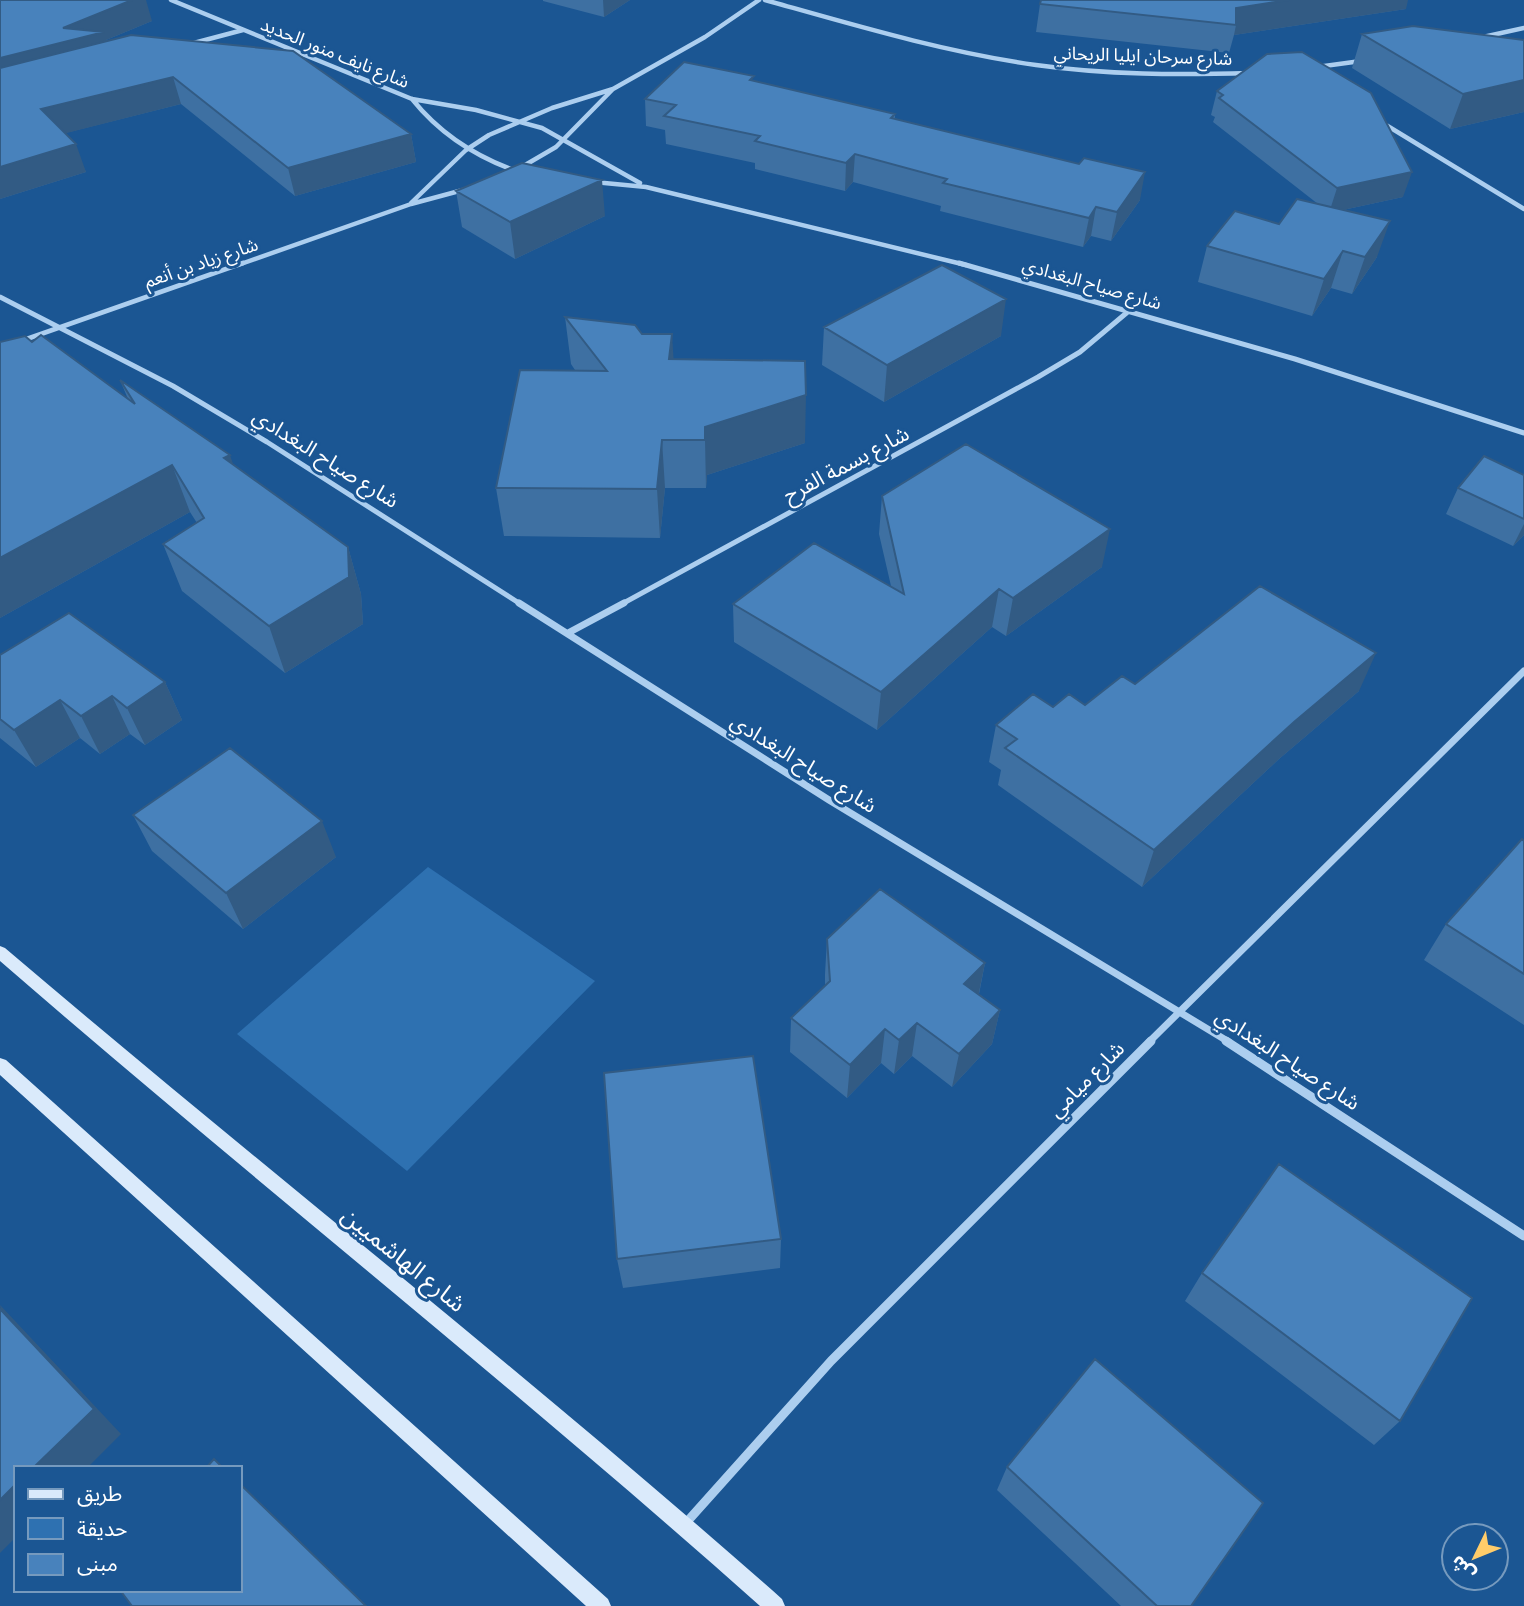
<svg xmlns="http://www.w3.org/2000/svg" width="1524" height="1606" font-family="Cabin,'Noto Sans Arabic',sans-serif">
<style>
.green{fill:#2e71b1}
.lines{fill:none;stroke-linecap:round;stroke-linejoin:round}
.street-far3{stroke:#acceef;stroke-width:4.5}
.street-far2{stroke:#acceef;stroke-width:5}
.street-far1{stroke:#acceef;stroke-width:7}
.street{stroke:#acceef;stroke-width:9}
.secondary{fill:#daeafb;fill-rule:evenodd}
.wall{fill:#3e70a2}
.shaded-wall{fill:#325b84}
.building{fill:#4882bc;stroke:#325b84;stroke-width:2}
.labels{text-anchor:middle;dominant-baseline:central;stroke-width:6;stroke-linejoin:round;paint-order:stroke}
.far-street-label{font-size:18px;fill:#fff;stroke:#1b5693}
.street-label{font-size:21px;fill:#fff;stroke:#1b5693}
.near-street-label{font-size:24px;fill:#fff;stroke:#1b5693}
</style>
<rect width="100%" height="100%" fill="#1b5693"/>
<path class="green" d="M428,867l167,114 -188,190 -170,-137z"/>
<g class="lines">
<path class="street-far3" d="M171,0l241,99 64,11 66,18 98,55
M765,0c89,25 179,52 271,65 71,10 142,10 214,8
M1483,37l41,-9
M190,44l53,-14
M1317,67l44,-6
M412,99c28,35 62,57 104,72
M1381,122l143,87
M520,168l36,-21 57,-58
M594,182l52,5 320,78
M411,203l55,-53 23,-15 63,-27 61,-19 92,-52 54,-37
M238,265l173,-61 52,-14"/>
<path class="street-far2" d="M959,263l336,96 229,74
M0,297l173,89 94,56 255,163
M21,341l222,-78
M620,605l418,-228 42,-25 50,-42"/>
<path class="street-far1" d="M519,603l310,197 400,242
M568,633l56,-30
M1149,1042l375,-371"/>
<path class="street" d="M1226,1041l298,195
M685,1524l146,-163 320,-320"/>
<path class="secondary" d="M0,946l5,2c257,219 524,427 777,651l3,7h-25c-248,-221 -509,-427 -760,-645z
M0,1058l6,2 602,539 3,7h-25l-586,-531z"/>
</g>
<path class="wall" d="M0,0l152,21 -46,19 1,1 304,93 5,28 -121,34 -114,-92 -116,29 21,39 -86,27z
M543,0h87l-26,17 -61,-16z
M1040,4l366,5 -172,26 -5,18 -193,-21z
M1362,34l162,6v72l-74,17 -98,-61z
M754,81l141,33v5l245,81 -29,41 -20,-5 -8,11 -143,-36 1,-5 -88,-24 -8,9 -90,-22v-6l-89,-19 -1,-14 -19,-4 -1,-27z
M1217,91l186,106 -60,13 34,47 -25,37 -21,-6 -19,28 -114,-34 9,-36 72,-22 39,-20 -105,-82 2,-5 -4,-2z
M456,191l149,25 -90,43 -53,-32z
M565,317l77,17 31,25 132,84 -98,32 -1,13h-41l-5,50 -156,-2 -8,-48 79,-118 -4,-6z
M824,327l177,9 -117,66 -62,-37z
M0,342h32l96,57 -8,-19 113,84 115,83 13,47 2,30 -78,49 -103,-82 -19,-47 34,-21 -7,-11 -190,106z
M1524,475v60l-11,11 -67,-32 12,-26z
M882,496l220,71 -96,69 -14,-9 -115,103 -143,-88 -1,-38 158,-18 -12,-52z
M0,655l165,27 17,38 -37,25 -15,-11 -30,20 -20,-16 -44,29 -36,-29z
M1135,684l224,7 -80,68 -137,128 -144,-102 3,-15 -12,-8 7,-37 57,-18 32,-2z
M133,815l203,42 -93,72 -91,-78z
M1524,841v184l-100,-65 22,-36z
M827,939l158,24 -6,31 21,16 -8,34 -40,43 -40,-31 -18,18 -13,-11 -34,35 -57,-46 1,-34 34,-33v-11z
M781,1239l-1,29 -157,20 -6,-29z
M1202,1273l198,148 -26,24 -189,-144z
M1007,1467l184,139h-70l-124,-116z"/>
<path class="shaded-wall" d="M132,0h14l6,21 -46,19 6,19 -112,29v-30l63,-30z
M603,0h27l-26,17z
M1289,0h119l-2,9 -172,26 2,-10v-17z
M173,77l8,27 -130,33 -10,-28z
M1524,80v32l-74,17 13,-35z
M411,134l5,28 -121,34 -7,-28z
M76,144l10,28 -86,27v-32z
M855,154l-2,28 -8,9 1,-28z
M1145,172l-5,28 -29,41 6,-29z
M1412,172l-9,25 -74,16 8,-25z
M602,180l3,36 -90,43 -5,-37z
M1096,207l-5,29 -8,11 6,-29z
M1390,221l-13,36 -25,37 13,-37z
M1343,251l-12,37 -19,28 12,-37z
M1006,299l-5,37 -117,66 3,-37z
M672,334l3,48 -6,-23z
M806,395l-1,48 -98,32 -1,13 -1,-48v-13z
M662,440l3,48 -5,50 -3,-49z
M230,455l16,47 -22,-44z
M172,465l18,47 -190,106v-60z
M1524,524v11l-11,11z
M1110,529l-8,38 -96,69 7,-38z
M348,547l13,47 2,30 -78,49 -16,-47z
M999,589l-7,38 -115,103 4,-38z
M1376,653l-17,38 -80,68 -137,128 12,-37 140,-128z
M165,682l17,38 -37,25 -18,-37z
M112,696l18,38 -30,20 -19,-38z
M60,700l20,38 -44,29 -22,-37z
M322,821l14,36 -93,72 -17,-36z
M985,963l-7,34 -14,-13z
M1000,1010l-8,34 -40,43 7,-33z
M917,1023l-5,33 -18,18 5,-34z
M885,1029l-4,34 -34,35 3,-33z
M0,1305l121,129 -34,34h-54z
M16,1484v53l-16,16v-53z"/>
<path class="building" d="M0,0h132l-69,28 41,4 -104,26z
M1041,0h248l-53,8v17l-196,-21z
M1413,26l111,14v40l-61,14 -101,-60z
M131,35l162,16 118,83 -123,34 -115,-91 -132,32 35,35 -76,23v-99z
M1302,52l69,41 41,79 -75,16 -118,-90 4,-3 -6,-4 50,-37z
M684,62l70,14 -4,4 145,34 -4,4 188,46 5,-6 61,14 -28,40 -21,-5 -7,11 -146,-35 4,-4 -92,-25 -9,9 -91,-22 5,-5 -96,-20 12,-11 -31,-6z
M522,163l80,17 -92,42 -54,-31z
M1297,199l93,22 -25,36 -22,-6 -19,28 -117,-33 28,-35 44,13z
M942,265l64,34 -119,66 -63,-38z
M565,317l70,8 7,9h30l-3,25 136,2 1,34 -101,32v13h-43l-5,49 -161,-1 24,-118 87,1z
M41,335l94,69 -15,-24 110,75 -6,3 124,89 1,30 -80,49 -106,-82 41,-26 -32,-53 -172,93v-216l25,-6 7,6z
M966,444l144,85 -97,69 -14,-9 -118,103 -148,-88 81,-61 90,51 -22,-98z
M1484,456l40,19v44l-66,-31z
M1260,586l116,67 -82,69 -140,128 -149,-102 12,-9 -21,-14 37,-31 20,13 16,-13 16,11 37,-29 13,8z
M69,613l96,69 -38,26 -15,-12 -31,20 -21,-16 -46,30 -14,-11v-64z
M230,748l92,73 -96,72 -93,-78z
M1522,839l2,2v133l-78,-50z
M880,889l105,74 -21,21 36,26 -41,44 -42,-31 -18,17 -14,-11 -35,36 -59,-47 39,-37 -3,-42z
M753,1056l28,183 -164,20 -13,-186z
M1279,1164l193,134 -72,123 -198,-148z
M0,1309l94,100 -61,59h-17v16l-16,16z
M1095,1359l168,144 -72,103h-34l-150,-139z
M214,1459l9,9h-17z
M240,1484l126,122h-234l-12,-16h120z"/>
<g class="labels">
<g class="far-street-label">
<text transform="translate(335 53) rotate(22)">شارع نايف منور الحديد</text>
<text transform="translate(1143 56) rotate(2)">شارع سرحان ايليا الريحاني</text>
<text transform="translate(201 263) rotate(-19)">شارع زياد بن أنعم</text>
<text transform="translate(1092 284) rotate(16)">شارع صياح البغدادي</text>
</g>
<g class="street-label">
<text transform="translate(326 458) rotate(32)">شارع صياح البغدادي</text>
<text transform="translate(846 464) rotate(-28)">شارع بسمة الفرح</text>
<text transform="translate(804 763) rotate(32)">شارع صياح البغدادي</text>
<text transform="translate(1288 1059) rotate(33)">شارع صياح البغدادي</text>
<text transform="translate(1086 1079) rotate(-45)">شارع ميامي</text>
</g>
<g class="near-street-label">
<text transform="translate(404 1259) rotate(39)">شارع الهاشميين</text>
</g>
</g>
<rect x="14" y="1466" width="228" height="126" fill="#1b5693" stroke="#769abe" stroke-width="2"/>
<rect x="28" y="1489" width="35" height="10" fill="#daeafb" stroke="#769abe" stroke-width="2"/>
<text x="77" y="1501" font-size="21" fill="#ffffff">طريق</text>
<rect x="28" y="1518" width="35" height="21" fill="#2e71b1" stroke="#769abe" stroke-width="2"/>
<text x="77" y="1536" font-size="21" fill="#ffffff">حديقة</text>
<rect x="28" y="1554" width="35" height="21" fill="#4882bc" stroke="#769abe" stroke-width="2"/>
<text x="77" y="1571" font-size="21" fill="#ffffff">مبنى</text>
<g transform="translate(1475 1557) rotate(227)"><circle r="33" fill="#1b5693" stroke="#769abe" stroke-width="2"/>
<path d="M0-5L12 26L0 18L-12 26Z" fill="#ffcc6a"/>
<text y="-10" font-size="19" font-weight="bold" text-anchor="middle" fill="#ffffff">ش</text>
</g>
</svg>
